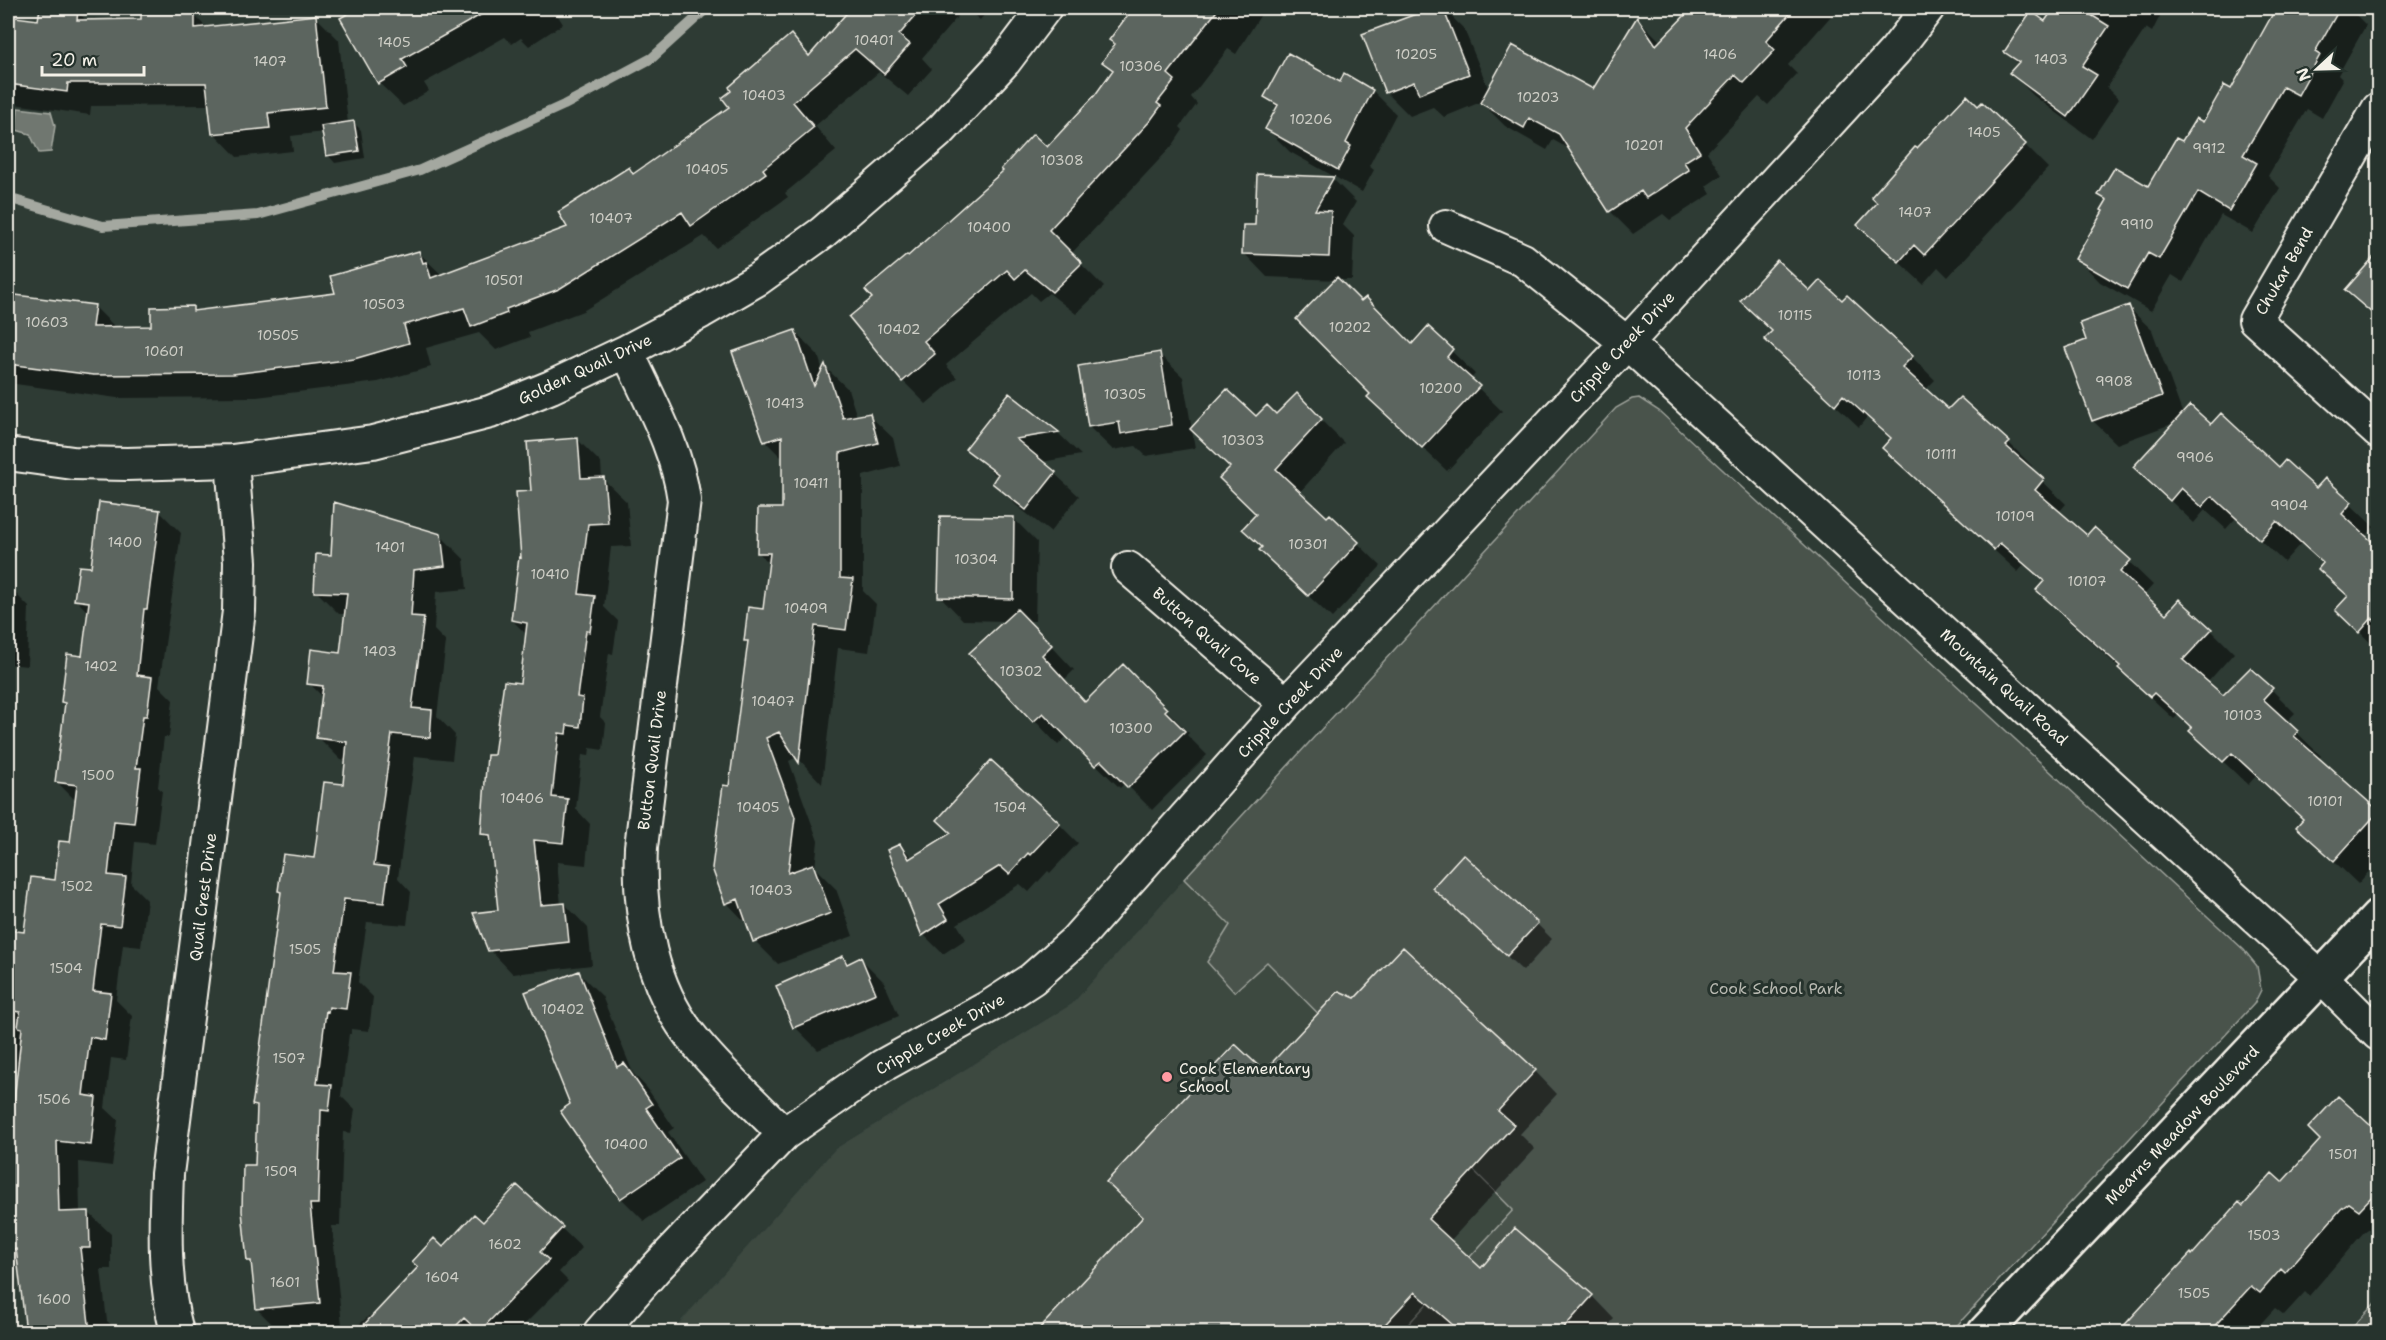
<svg xmlns="http://www.w3.org/2000/svg" width="2386" height="1340" font-family="'Shantell Sans',sans-serif">
<style>
.built{fill:#3c4841}
.green{fill:#48524c;stroke:#9ea29a;stroke-width:1.5}
.water{fill:#6f7770;stroke:#a4a8a0;stroke-width:1.5}
.shadow{fill:#0007}
.lines{fill:none;stroke-linecap:round;stroke-linejoin:round}
.stream{stroke:#a4a8a0;stroke-width:10}
.building{fill:#5c655e;stroke:#f4f1e8;stroke-width:1.5}
.street-casing{stroke:#f4f1e8;stroke-width:36}
.secondary-casing{stroke:#f4f1e8;stroke-width:38}
.street{stroke:#26332d;stroke-width:32}
.secondary{stroke:#26332d;stroke-width:33}
.poi-dot{fill:#ff9aa2;stroke:#26332d;stroke-width:2}
.labels{text-anchor:middle;dominant-baseline:central;stroke-width:6;stroke-linejoin:round;paint-order:stroke}
.number-label{font-size:14px;fill:#cecec6}
.street-label{font-size:16px;fill:#f4f1e8;stroke:#26332d}
.park-label{font-size:16px;fill:#b8b9b1;stroke:#26332d}
.poi-label{font-size:16px;fill:#f4f1e8;stroke:#26332d;text-anchor:start}
</style>
<rect width="100%" height="100%" fill="#2e3b34"/>
<filter id="ink" filterUnits="userSpaceOnUse"><feTurbulence type="fractalNoise" baseFrequency=".0167" numOctaves="2"/><feDisplacementMap in="SourceGraphic" scale="12" xChannelSelector="R" yChannelSelector="G"/><feConvolveMatrix kernelMatrix="1 2 1 2 8 2 1 2 1" color-interpolation-filters="sRGB"/></filter>
<g filter="url(#ink)">
<path class="built" d="M1184,879l329,332 -112,121h-730l164,-183 237,-145z"/>
<path class="green" d="M1639,398l20,13 585,539 13,16 4,24 -7,14 -303,328h-550l112,-122 -246,-248 -33,30 -27,-30 23,-37 -46,-46 432,-471 16,-9z
M2378,1300v32h-30z"/>
<path class="water" d="M18,108l33,4 4,14 -4,26 -12,1 -9,-19 -14,-4z"/>
<path class="shadow" d="M41,8l37,4 9,9h56l51,-6 14,14 108,-12 23,23 9,83h6l7,7 4,28 -30,5 -7,-8 -4,-23 -33,4 2,15 -56,6 -23,-24 -3,-28 -120,1 -1,9 -76,-11 -6,-6v-81l32,4z
M361,8h200l-6,3 8,13 -34,22 -8,-8 -9,6 -7,-7 -81,46 5,8 -26,15 -24,-23 -37,-65z
M849,8h116l-43,50 10,11 -24,27 -29,-24 -64,54 21,25 -51,42 3,4 -72,51 -12,-12 -121,75 -55,21 2,5 -34,13 -17,-17 -53,15 5,19 -53,15 -121,15 -140,1 -109,-15v-87l87,11 22,22 36,-1 39,-21 5,5 140,-17 82,-42 23,22 128,-47 59,-59 5,6 97,-68 60,-71 19,20 41,-46z
M965,8h25l-10,12z
M1135,8h130l-29,46 -8,-5 -37,48 6,7 -17,23 3,3 -10,15 -102,109 33,33 -28,27 -27,-21 -10,8 -8,-8 -85,72 11,13 -31,26 -23,-23 -52,-64 196,-168 49,-53 18,-24 -10,-10 13,-17 -6,-5z
M1436,8h7l21,21 25,61 104,1 45,-72 23,23 33,-34h144l-50,57 9,9 -29,31 -9,-8 -52,55 15,23 -16,11 5,8 -41,26 -7,-6 -30,20 -23,-23 -39,-61 -18,-10 -6,10 -42,-24 -24,-24 -37,15 -11,-10 -23,9 -24,-24 -22,-57z
M1847,8h12l-5,6z
M2056,8h108l-12,24 -6,-4 -39,59 12,12 -27,40 -58,-43 -23,-23 8,-8 -13,-13 40,-29z
M2278,8h71l17,17 -28,50 5,5 -21,38 -15,-9 -39,67 12,12 -27,45 -32,-18 -38,67 -11,-7 -21,36 -51,-29 -23,-24 30,-56 -7,-7 49,-7 33,-45 21,-19 28,-33z
M1340,84l33,7 23,23 -27,52 5,4 -12,22 -72,-40 -24,-24 12,-20 -12,-12z
M2025,145l23,23 -100,109 -10,-10 -15,17 -64,-59z
M1259,176l74,3 23,23 -13,23 11,11 -2,44h-15l24,23 51,43 16,-18 47,46 -5,6 32,31 -55,60 -78,-74 3,-3 -35,-114 -70,-3 -23,-24 13,-26z
M2378,253v67l-31,-30z
M1810,293l32,9 70,55 23,23 -10,10 23,21 61,32 23,23 -2,3 36,35 -7,8 28,25 8,-8 58,56 -9,10 22,21 45,14 23,23 -27,30 16,14 48,-8 24,24 -9,9 35,34 -3,3 60,54v48l-20,23 -60,-57 6,-7 -48,-44 -8,9 -57,-54 3,-2 -16,-14 -4,4 -113,-105 -23,-24 7,-7 -21,-18 -6,7 -111,-101 -23,-23 8,-9 -25,-22 -8,10 -69,-65 -17,-30 -31,-31z
M2128,307l24,23 31,85 28,11 105,64 9,-10 49,47 -9,10 13,13v100l-41,-40 12,-13 -29,-29 4,-4 -23,-21 -17,19 -48,-44 -10,11 -21,-19 -11,13 -35,-33 18,-68 -60,22 -24,-23 -26,-72 21,-8z
M795,332l23,23 5,16 2,-4 23,22 9,28 12,-2 24,23 7,28 -37,10v115l13,13 -7,48 -31,-4 -16,136 -25,-27 -8,4 29,80 -3,27 21,21 17,47 -75,28 -23,-23 -6,-15 -22,-23 3,-115 19,-145 -3,-3 18,-29 6,-47 -11,-11 25,-44v-49l-19,-19z
M1159,354l24,23 12,71 -49,8 -10,-10 -23,4 -24,-23z
M1009,395l49,38 23,22 -39,7 37,34 -29,36 -33,-26 -23,-23 4,-6 -31,-28z
M1297,396l47,47 -45,50 28,26 3,-3 51,50 -49,52 -48,-45 -21,-25 -5,-34 -26,-47 24,-49 20,-2z
M577,439l24,24 1,15 25,24 4,44 -20,1 -7,60 14,14 -5,33 -4,-1 -9,64 6,6 -3,27 -13,-2 -1,8 -7,-1 -6,54 14,15 -4,41 -29,-3 4,43 4,-1 23,24 4,37 -79,9 -23,-24 10,-39 -8,-68 -9,-10 12,-76 26,-73 6,-49 -15,-15 20,-128z
M159,511l22,22 -22,153 14,14 -4,37h-5l-6,50 4,4 -7,53 -20,-2 -4,42 16,16 -6,47 -18,-2 -7,55 16,16 -6,44 -15,-2 -6,50 13,12 -6,46 -33,-4 1,51h9l22,21v35h-10l6,52 12,11h-91l-8,-66 -12,-12v-91l10,-92 -10,-2v-137l18,2 30,-53 15,-37 5,-43 -19,-19 9,-76 -4,-4 21,-44 6,-45 -13,-13 16,-31z
M1014,519l23,23 -2,79h-7l46,49 -10,10 22,23 37,-37 66,67 -2,2 20,20 -55,55 -27,-27 -5,5 -53,-52 -9,9 -87,-92 35,-32 -43,-1 -23,-24z
M440,535l24,24 3,30 -31,3 -2,38 12,12 -9,74 18,19 -3,25 -37,-4 -17,122 13,14 -4,33 -40,-3 -9,60 15,15 -4,34 -18,-2v5h-2l-8,62 14,14 -4,23 -8,-1 -3,94h-8l10,99 -62,7 -23,-23 -4,-44 -5,-5 8,-93 2,-58 -4,-4 61,-245 29,-75 2,-24 -5,-1 -23,-23 5,-40 -14,-14 32,-28 5,-41h-7l-23,-23 17,-35z
M8,586l21,21 -2,59 -19,-2v4z
M1059,824l19,19 -28,30 -2,-2 -19,21 -9,-8 -63,40 9,15 -23,15 -19,-19 -24,-90 13,13z
M1449,903l88,21 15,15 -29,32z
M843,957l7,7 11,-5 23,23 15,34 -81,34 -23,-23z
M578,972l24,24 31,77 14,15 27,40 -6,4 34,50 -58,39 -23,-23 -49,-93z
M1535,1071l22,23 -37,40 15,15 -85,92 31,29 111,26 22,23 -12,13h-564l106,-114 120,-145z
M2378,1135v94l-4,-4 -10,7 -55,64 -4,-4 -21,23 -9,-7 -22,24h-131l117,-128 4,4 39,-24 40,-44z
M518,1187l64,61 -23,24 9,9 -51,51h-167l19,-16 3,2 71,-69 40,-25z"/>
<g class="lines">
<path class="stream" d="M8,198l95,28 155,-11 162,-45 144,-65 88,-47 55,-50"/>
</g>
<path class="building" d="M40,8l38,2 -1,10 64,-1v-6h54v15l121,-13 10,92 -58,6 2,15 -58,6 -6,-51h-138l-1,9 -59,-8v-68l30,4z
M358,8h135l-91,51 5,8 -29,17 -38,-66z
M851,8h71l-23,27 11,9 -26,30 -29,-25 -62,53 21,25 -51,42 3,4 -75,53 -9,-14 -123,77 -53,20 1,4 -36,14 -7,-19 -60,17 5,18 -55,16 -121,15 -140,1 -85,-11v-70l87,11 -3,22 59,-1v-19l42,-1v5l142,-18 -5,-17 89,-25 4,12 3,-1 5,16 136,-51 -9,-15 71,-45 4,7 96,-67 -7,-9 9,-7 -2,-4 62,-53 18,22z
M1133,8h86l-51,66 7,6 -18,23 4,3 -11,15 -101,109 33,33 -30,29 -27,-22 -10,9 -8,-9 -83,71 11,13 -33,28 -53,-65 23,-19 -7,-8 42,-35 1,1 95,-85 -2,-2 32,-35 14,13 48,-52 18,-25 -11,-8 13,-18 -6,-4z
M1432,8h11l26,66 -50,20 -5,-12 -29,11 -23,-59z
M1692,8h103l-29,33 9,9 -31,33 -9,-8 -50,53 15,24 -16,10 5,8 -43,28 -5,-7 -32,21 -50,-78 -30,-16 -5,10 -44,-25 32,-58 81,44 44,-72 19,28z
M2054,8h26l29,18 -27,40 15,9 -29,42 -59,-44 10,-11 -15,-10 27,-41 14,10z
M2276,8h64l-25,44 5,3 -22,40 -15,-8 -40,68 14,8 -28,48 -31,-19 -39,67 -11,-6 -21,36 -52,-30 28,-48 -2,-1 6,-10 -9,-5 17,-28 33,19 28,-48 6,3 14,-23 7,4 21,-37 7,4z
M1288,53l52,29 4,-9 29,17 -27,53 5,3 -13,24 -73,-41 13,-24 -14,-8z
M1967,95l11,11 4,-4 44,42 -102,111 -10,-10 -15,17 -42,-37 20,-22 -6,-6 44,-50 2,1z
M354,121l5,30 -33,5 -5,-30z
M1257,174l77,3 -19,33 16,1 -2,46 -87,-3 1,-29h12z
M2379,251v68l-34,-29z
M1777,260l33,31 10,-11 22,20 5,-5 66,61 -11,11 46,42 12,-12 50,45 -4,4 38,33 -9,11 52,45 7,-8 37,33 -11,12 46,42 13,-15 33,30 -29,31 40,35 27,-27 23,20 -10,11 35,32 -4,5 85,75 -45,50 -38,-34 7,-8 -71,-66 -9,9 -34,-31 3,-3 -19,-18 -19,-17 -4,4 -32,-29 2,-2 -84,-76 8,-9 -44,-38 -6,7 -112,-102 9,-10 -48,-43 -8,10 -71,-66 8,-8 -32,-30z
M1337,277l24,24 5,-4 46,47 16,-18 25,23 -6,8 33,29 -58,62 -55,-51 3,-3 -74,-75z
M2129,305l33,91 -70,25 -27,-73 21,-8 -6,-17z
M795,330l19,56 11,-22 18,54 27,-5 8,30 -38,10v125l13,1 -7,51 -31,-4 -16,137 -20,-31 -13,6 29,79 -7,56 25,-9 18,49 -78,29 -15,-43 -13,5 -13,-36 11,-83 6,1 19,-145h-4l4,-34 15,2 7,-56h-13l1,-45h24v-72l-18,6 -32,-90z
M1160,352l12,73 -51,9 -2,-12 -31,5 -10,-61z
M1227,389l29,27 11,-11 9,9 21,-21 25,26 -46,50 51,48 3,-3 29,28 -51,54 -49,-46 3,-3 -20,-18 14,-15 -37,-36 11,-11 -40,-38z
M1009,393l50,39 -43,7 40,33 -30,38 -34,-27 6,-9 -33,-25z
M2190,405l21,19 10,-11 58,54 6,-7 31,28 9,-10 27,24 -10,12 37,34v76l-7,-6 -13,15 -24,-23 13,-14 -30,-27 5,-6 -46,-42 -17,19 -48,-44 -10,11 -21,-19 -11,13 -37,-34z
M578,438l3,40 23,-1 4,46 -20,1 -9,70 16,2 -5,36 -4,-1 -9,66 6,1 -3,29 -13,-2 -1,9 -7,-1 -7,64 16,2 -5,44 -29,-3 7,65 24,-2 4,39 -81,9 -15,-38 25,-3 -8,-75 -9,-1 6,-79h7l10,-74 16,2 7,-60 -16,-3 8,-63 2,1 -5,-66 15,-1 -4,-49z
M99,502l61,8 -13,99h-3l-7,66 15,2 -5,39h-4l-7,52h5l-7,55 -20,-2 -6,54 18,2 -6,49 -19,-2 -8,67 18,2 -6,47 -15,-3 -7,58 13,2 -5,48 -34,-4 2,71 30,-1 1,37h-10l10,84h-64l-10,-83h-8v-94l14,-127 -4,-1 2,-15 -12,-2v-80l16,2 7,-55 24,3 4,-39 11,1 7,-57 -22,-3 10,-79 -4,-1 6,-48 15,2 7,-54 -15,-2 5,-34 12,1z
M334,502l107,32 4,32 -31,4 -3,46 13,1 -12,91 20,2 -2,28 -38,-4 -18,131 15,2 -5,36 -40,-4 -10,72 17,1 -5,37 -17,-2 -1,5 -2,-1 -9,73 15,1 -3,26 -8,-1 -3,91v3h-8l10,99 -64,6 -5,-48h-4l-5,-50 1,-46h12l2,-59 -5,-1 1,-5 28,-208 -3,-1 5,-37 31,4 10,-76 19,2 4,-42 -31,-4 7,-52 -16,-2 4,-35 29,4 7,-60 -33,-1 2,-38 15,1z
M940,516l74,1 -1,82 -75,-2z
M1017,609l35,36 -10,10 43,47 38,-38 44,45 -2,2 20,20 -57,57 -27,-27 -6,5 -52,-53 -10,9 -64,-69z
M991,760l69,63 -30,32 -2,-2 -19,21 -9,-8 -61,38 9,15 -26,17 -35,-86 13,-6 9,15 42,-26 -14,-13z
M1463,854l75,69 -31,33 -75,-68z
M1403,947l133,123 -38,41 16,14 -86,94 53,49 34,-40 78,67 -33,37h-99l-46,-40 -37,40h-342l107,-115 -37,-35 129,-138 29,27 75,-80 16,7z
M843,956l4,8 14,-7 15,36 -83,35 -17,-42z
M579,971l38,96 7,-4 28,41 -6,4 34,50 -60,41 -60,-88 10,-7 -45,-112z
M2338,1096l41,37v56l-20,21 -10,-7 -8,6 -56,64 -4,-4 -21,24 -9,-7 -42,46h-91l73,-79 1,2 47,-53 4,4 29,-33 10,9 38,-42 -12,-12z
M517,1185l46,42 -23,25 9,8 -70,72 -15,-14 -14,14h-93l61,-65 -6,-5 22,-24 9,9 31,-33 9,8z"/>
<g class="lines">
<defs>
<path id="street" d="M2378,109l-123,211 123,112
M1446,226l77,34 104,83 695,635 56,56
M627,351c22,49 50,96 57,149l-43,347c-3,69 10,144 57,198 26,31 57,59 86,89
M8,454l65,9 54,1 105,-3 37,-5 104,-14 117,-30 61,-25 76,-36 74,-39 57,-33 64,-46 120,-104 63,-68 40,-53
M1128,568l158,136
M177,1332c-14,-52 -12,-104 -10,-158l72,-563 1,-49 -8,-101
M600,1332l56,-64 128,-134 98,-68 110,-61 40,-26 43,-38 211,-237 341,-361 268,-292 33,-43"/>
<path id="secondary" d="M1985,1332l393,-415"/>
</defs>
<use href="#street" class="street-casing"/>
<use href="#secondary" class="secondary-casing"/>
<use href="#street" class="street"/>
<use href="#secondary" class="secondary"/>
</g>
</g>
<circle class="poi-dot" cx="1167" cy="1077" r="6"/>
<g class="labels">
<g class="number-label">
<text x="874" y="40">10401</text>
<text x="394" y="42">1405</text>
<text x="1416" y="54">10205</text>
<text x="1720" y="54">1406</text>
<text x="2051" y="59">1403</text>
<text x="270" y="61">1407</text>
<text x="1141" y="66">10306</text>
<text x="764" y="95">10403</text>
<text x="1538" y="97">10203</text>
<text x="1311" y="119">10206</text>
<text x="1984" y="132">1405</text>
<text x="1644" y="145">10201</text>
<text x="2209" y="148">9912</text>
<text x="1062" y="160">10308</text>
<text x="707" y="169">10405</text>
<text x="1915" y="212">1407</text>
<text x="611" y="218">10407</text>
<text x="2137" y="224">9910</text>
<text x="989" y="227">10400</text>
<text x="504" y="280">10501</text>
<text x="384" y="304">10503</text>
<text x="1795" y="315">10115</text>
<text x="47" y="322">10603</text>
<text x="1350" y="327">10202</text>
<text x="899" y="329">10402</text>
<text x="278" y="335">10505</text>
<text x="164" y="351">10601</text>
<text x="1864" y="375">10113</text>
<text x="2114" y="381">9908</text>
<text x="1441" y="388">10200</text>
<text x="1125" y="394">10305</text>
<text x="785" y="403">10413</text>
<text x="1243" y="440">10303</text>
<text x="1941" y="454">10111</text>
<text x="2195" y="457">9906</text>
<text x="811" y="483">10411</text>
<text x="2289" y="505">9904</text>
<text x="2015" y="516">10109</text>
<text x="125" y="542">1400</text>
<text x="1308" y="544">10301</text>
<text x="390" y="547">1401</text>
<text x="976" y="559">10304</text>
<text x="550" y="574">10410</text>
<text x="2087" y="581">10107</text>
<text x="806" y="608">10409</text>
<text x="380" y="651">1403</text>
<text x="101" y="666">1402</text>
<text x="1021" y="671">10302</text>
<text x="773" y="701">10407</text>
<text x="2243" y="715">10103</text>
<text x="1131" y="728">10300</text>
<text x="98" y="775">1500</text>
<text x="522" y="798">10406</text>
<text x="2325" y="801">10101</text>
<text x="758" y="807">10405</text>
<text x="1010" y="807">1504</text>
<text x="77" y="886">1502</text>
<text x="771" y="890">10403</text>
<text x="305" y="949">1505</text>
<text x="66" y="968">1504</text>
<text x="563" y="1009">10402</text>
<text x="289" y="1058">1507</text>
<text x="54" y="1099">1506</text>
<text x="626" y="1144">10400</text>
<text x="2343" y="1154">1501</text>
<text x="281" y="1171">1509</text>
<text x="2264" y="1235">1503</text>
<text x="505" y="1244">1602</text>
<text x="442" y="1277">1604</text>
<text x="285" y="1282">1601</text>
<text x="2194" y="1293">1505</text>
<text x="54" y="1299">1600</text>
</g>
<g class="street-label">
<text transform="translate(2284 271) rotate(-60)">Chukar Bend</text>
<text transform="translate(1622 347) rotate(-47)">Cripple Creek Drive</text>
<text transform="translate(585 369) rotate(-25)">Golden Quail Drive</text>
<text transform="translate(1207 636) rotate(41)">Button Quail Cove</text>
<text transform="translate(2004 687) rotate(42)">Mountain Quail Road</text>
<text transform="translate(1290 702) rotate(-47)">Cripple Creek Drive</text>
<text transform="translate(652 760) rotate(-83)">Button Quail Drive</text>
<text transform="translate(203 897) rotate(-83)">Quail Crest Drive</text>
<text transform="translate(940 1034) rotate(-30)">Cripple Creek Drive</text>
<text transform="translate(2182 1125) rotate(-46)">Mearns Meadow Boulevard</text>
</g>
<g class="park-label">
<text x="1776" y="988">Cook School Park</text>
</g>
<g class="poi-label">
<text x="1179" y="1068">Cook Elementary<tspan x="1179" dy="18">School</tspan></text>
</g>
</g>
<rect width="2386" height="1340" fill="none" stroke="#26332d" stroke-width="30"/>
<rect x="15" y="15" width="2356" height="1310" fill="none" stroke="#f4f1e8" stroke-width="2" filter="url(#ink)"/>
<g transform="translate(2317 69) rotate(248)" stroke="#26332d" stroke-width="4.5" paint-order="stroke">
<path d="M0-4.5L10 22L0 15L-10 22Z" fill="#f4f1e8"/>
<text y="-9" font-size="16" font-weight="bold" text-anchor="middle" fill="#f4f1e8">N</text>
</g>
<path d="M42 66v9h102v-9" fill="none" stroke="#f4f1e8" stroke-width="3"/>
<text x="51" y="66" font-size="18" fill="#f4f1e8" stroke="#26332d" stroke-width="4.5" paint-order="stroke">20 m</text>
</svg>
